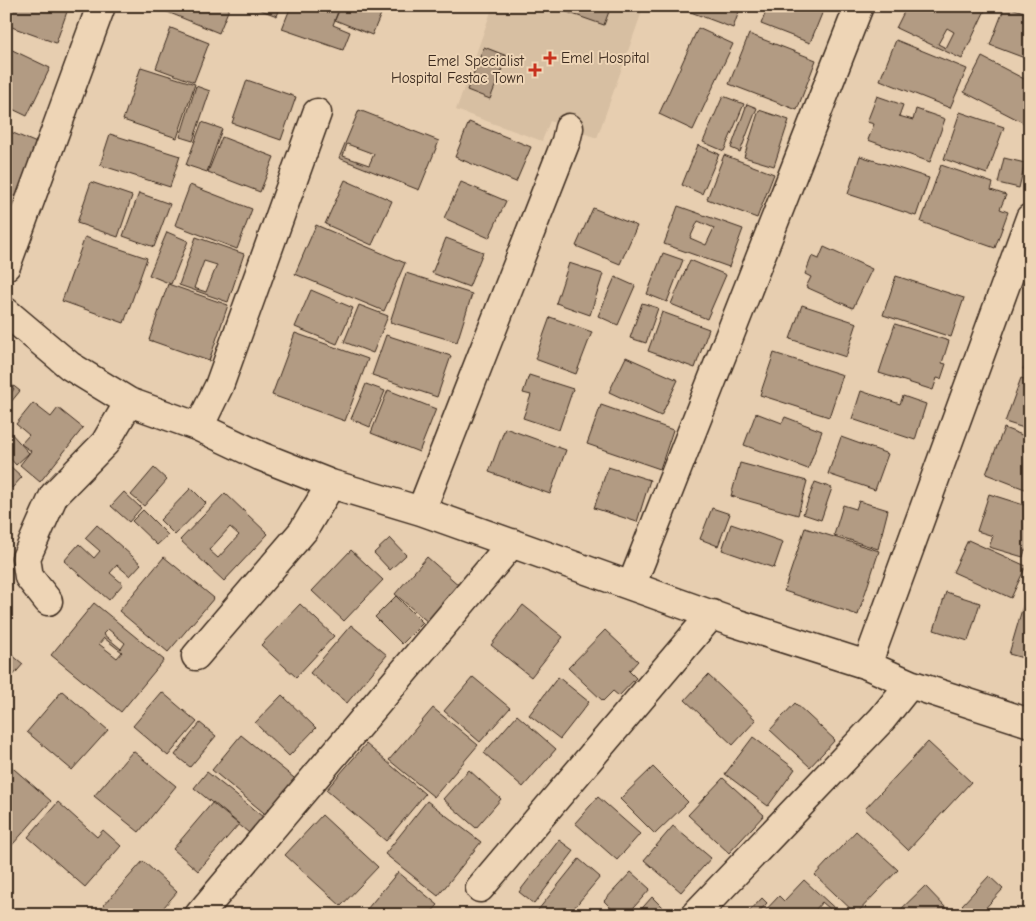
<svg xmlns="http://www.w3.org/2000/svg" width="1036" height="921" font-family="'Comic Neue',sans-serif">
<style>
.built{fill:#d7bfa2}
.building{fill:#b29b83;stroke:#3b2a1e;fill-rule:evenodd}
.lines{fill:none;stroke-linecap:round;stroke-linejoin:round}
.minor-casing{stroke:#3b2a1e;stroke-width:31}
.minor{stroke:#eed5b6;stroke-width:28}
.poi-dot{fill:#c8321e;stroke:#eed5b6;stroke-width:2}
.labels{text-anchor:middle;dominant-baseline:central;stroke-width:4;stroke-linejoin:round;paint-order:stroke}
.poi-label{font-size:15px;fill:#3b2a1e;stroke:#eed5b6;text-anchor:start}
</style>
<rect width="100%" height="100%" fill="#e7ceb0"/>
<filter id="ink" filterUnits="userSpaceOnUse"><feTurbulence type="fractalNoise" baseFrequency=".02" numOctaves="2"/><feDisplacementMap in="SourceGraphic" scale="10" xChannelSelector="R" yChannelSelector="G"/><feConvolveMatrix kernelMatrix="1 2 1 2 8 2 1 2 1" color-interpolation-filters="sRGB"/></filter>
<g filter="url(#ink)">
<path class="built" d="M493,6h151l-47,132 -47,-17 -8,20 -86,-31z"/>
<path class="building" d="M13,6h56l-13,37 -50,-18z
M167,6h63l-11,27 -54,-22z
M250,6h31l-4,10z
M291,6h49l-7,19 17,7 -7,18 -61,-21z
M341,6h40l3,1 -12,28 -37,-15z
M563,6h48l-7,19 -43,-15z
M690,6h51l-8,22 -45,-17z
M768,6h42l13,5 -13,32 -49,-19z
M907,6h80l-25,53 -66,-31zM947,28l7,4 -8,16 -8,-4z
M1005,6l25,8v46l-40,-15z
M171,28l38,15 -15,39 -38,-14z
M698,28l35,16 -40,86 -34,-16z
M749,34l67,26 -19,50 -68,-26z
M896,40l71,29 -17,39 -70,-28z
M6,47l44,21 -23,48 -21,-10z
M484,47l23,9 -17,43 -23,-9z
M982,57l48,25 -2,43 -64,-33z
M141,67l54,17 -18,54 -54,-18z
M247,80l49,17 -15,43 -49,-17z
M196,86l14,5 -17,50 -13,-4z
M723,96l21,8 -20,47 -21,-9z
M877,96l26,9 -4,11 14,4 3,-11 29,10 -15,43 -62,-22 6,-16 -7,-2z
M747,104l10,4 -17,44 -9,-4z
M359,110l80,31 -20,49 -80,-32zM347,144l27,10 -5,11 -26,-9z
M759,110l30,10 -15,46 -30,-9z
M960,112l44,15 -17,47 -43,-15z
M202,122l20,7 -15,43 -21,-7z
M469,122l62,25 -15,35 -61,-25z
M6,130l33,14 -23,53 -10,-4z
M110,134l70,22 -10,31 -70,-22z
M222,137l52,20 -14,35 -52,-20z
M698,145l21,9 -17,40 -20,-9z
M724,155l50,19 -17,44 -50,-19z
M860,156l69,22 -13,38 -68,-22z
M1004,158l21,5 -6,25 -21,-5z
M941,165l52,18 -2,7 15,5 -6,14 8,3 -13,36 -74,-26z
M345,180l47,21 -20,44 -47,-21z
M91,182l41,14 -14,41 -41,-14z
M461,182l45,19 -17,37 -45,-20z
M190,185l62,24 -15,40 -62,-24z
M139,193l31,11 -16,43 -31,-11z
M678,206l65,23 -14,38 -65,-23zM698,221l16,7 -8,17 -16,-7z
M593,208l44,18 -17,38 -44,-18z
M316,225l89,38 -21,48 -89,-37z
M167,232l21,9 -17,43 -22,-9z
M85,237l62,21 -23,65 -62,-22z
M196,237l48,17 -16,48 -49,-17zM204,261l13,4 -11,27 -12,-4z
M446,238l37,14 -14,35 -37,-14z
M824,247l48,22 -19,39 -47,-21 5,-10 -6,-3 7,-18 7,3z
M663,253l20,7 -16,42 -20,-8z
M690,260l36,15 -19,44 -36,-15z
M569,263l34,11 -13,41 -34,-12z
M406,273l66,21 -15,48 -67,-20z
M896,276l68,22 -13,39 -68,-22z
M615,277l20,9 -17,39 -20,-9z
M168,284l60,21 -19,56 -60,-21z
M311,290l42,18 -16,36 -42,-17z
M642,303l16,5 -12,35 -16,-5z
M359,305l29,11 -15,37 -29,-11z
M802,305l55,18 -11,34 -56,-18z
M662,312l47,17 -14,39 -47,-17z
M550,317l42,15 -16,42 -41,-15z
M895,324l54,17 -7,22 4,1 -5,15 -4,-1 -4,12 -54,-17z
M295,333l73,26 -23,62 -73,-26z
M386,335l65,21 -14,41 -65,-22z
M774,353l69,22 -14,42 -69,-22z
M1030,355v17l-7,-3z
M626,357l52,23 -17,36 -52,-24z
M529,375l44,14 -14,41 -36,-12 8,-23 -8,-2z
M1021,378l9,3v49l-25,-8z
M6,380l14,11 -14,17v-12l2,1 6,-8z
M366,384l19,7 -15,36 -19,-8z
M388,390l48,19 -17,43 -48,-19z
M861,391l39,13 3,-8 23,8 -11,36 -63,-21z
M33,403l18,14 7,-9 25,20 -43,54 -20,-17 11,-14 -10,-7 8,-9 -13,-11z
M601,405l72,25 -13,39 -73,-25z
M756,413l26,10 3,-6 37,14 -14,38 -64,-24z
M505,428l61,22 -16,44 -61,-22z
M1004,428l26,10v53l-44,-17z
M9,431l20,22 -13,12 -10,-11v-20z
M841,437l47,17 -13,36 -47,-16z
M740,463l67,18 -9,34 -67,-19z
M9,465l13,12 -10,11 -6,-6v-15z
M608,467l42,13 -13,42 -43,-14z
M154,468l13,12 -23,26 -13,-11z
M815,482l17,6 -11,32 -18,-6z
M191,488l15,15 -31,32 -15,-15z
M124,492l17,16 -12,14 -18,-16z
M225,493l43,41 -44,47 -44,-41zM230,527l9,8 -21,23 -9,-8z
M989,494l41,13v44l-5,-1 -2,7 -34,-10 4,-11 -16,-5z
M859,501l29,9 -10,39 -44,-14 9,-30 13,4z
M712,508l18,6 -12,32 -18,-7z
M143,510l25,25 -11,10 -25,-24z
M731,524l52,18 -9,26 -52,-18z
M97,525l44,39 -11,12 -13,-11 -7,8 13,11 -14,16 -45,-39 15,-17 15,14 6,-7 -15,-13z
M805,528l74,23 -21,64 -74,-24z
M390,538l16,17 -16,15 -16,-17z
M968,540l58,26 -15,32 -58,-26z
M351,550l32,30 -39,41 -32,-30z
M164,557l50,41 -46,54 -49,-41z
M427,557l34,30 -32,36 -34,-29z
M946,592l34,11 -12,38 -34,-11z
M396,596l27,27 -21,21 -27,-27z
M94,603l70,57 -43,52 -70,-57zM108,629l17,14 -4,6 -18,-15zM104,638l18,14 -5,6 -18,-14z
M300,604l34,32 -38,41 -35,-32z
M523,605l40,32 -32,40 -40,-32z
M1023,606l7,2v52l-21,-6z
M351,625l36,30 -40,48 -37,-30z
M605,630l33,31 -9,10 7,7 -17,18 -6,-5 -10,10 -35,-33z
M6,650l17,14 -17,20z
M708,675l48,45 -23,25 -48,-45z
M473,677l37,31 -30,34 -36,-31z
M558,677l31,25 -29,37 -31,-24z
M62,691l46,39 -36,40 -45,-38z
M162,692l35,30 -29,34 -35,-30z
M282,695l34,33 -27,28 -34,-33z
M795,703l40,37 -25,27 -40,-37z
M433,708l45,37 -44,52 -45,-37z
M517,715l39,34 -33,38 -39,-34z
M200,723l16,13 -26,31 -15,-12z
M241,735l63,51 -29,36 -63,-52z
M753,737l42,32 -27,37 -43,-32z
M928,742l43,40 -63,68 -43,-41z
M366,744l59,50 -39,47 -60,-51z
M133,751l43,35 -37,46 -45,-36z
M7,763l44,38 -45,51v-88z
M653,767l35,35 -33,32 -35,-35z
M469,770l32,29 -25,29 -33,-29z
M207,772l66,53 -14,16 -65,-53z
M723,778l41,37 -35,38 -41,-38z
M598,797l42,37 -23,26 -42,-37z
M427,801l54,41 -43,54 -53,-42z
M58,802l39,35 6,-7 18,16 -36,41 -57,-50z
M213,802l26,22 -41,47 -25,-22z
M322,815l56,52 -37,39 -56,-51z
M673,826l38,32 -30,34 -37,-32z
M856,831l42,39 -42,44 -41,-39z
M559,840l15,11 -40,53 -15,-12z
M579,859l21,18 -32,38h-34z
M143,861l34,31 -20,23h-44l-10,-9z
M398,872l40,33 -9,10h-67z
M631,872l19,17 -23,26h-9l-14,-14z
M989,876l14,13 -24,26h-7l-10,-10z
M804,880l38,35h-17l5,-6 -8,-7 -11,13h-50l18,-19 5,5z
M925,886l22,23 -6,6h-46z
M652,897l12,12 -5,6h-23z
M762,898l5,5 -11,12h-10z"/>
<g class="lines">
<defs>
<path id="minor" d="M6,266l95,-260
M6,312l64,54 59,36 70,25 61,29 71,28 90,27 311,111 135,43 43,19 120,39
M199,427l20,-41 98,-273
M421,511l145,-370 3,-13
M632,584l227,-578
M48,601l-19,-24 -3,-19 28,-63 51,-52 24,-41
M196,656l107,-125 28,-47
M867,665l163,-447
M480,888l232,-274
M199,915l313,-372
M695,915l187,-196 28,-35"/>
</defs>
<use href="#minor" class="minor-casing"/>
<use href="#minor" class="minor"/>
</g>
</g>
<g class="poi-dot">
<path d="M547.5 50.5h5v5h5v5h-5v5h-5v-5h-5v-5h5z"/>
<path d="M532.5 62.5h5v5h5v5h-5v5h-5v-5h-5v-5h5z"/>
</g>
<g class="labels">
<g class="poi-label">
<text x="561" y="58">Emel Hospital</text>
<text x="524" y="61" text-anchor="end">Emel Specialist<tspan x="524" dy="17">Hospital Festac Town</tspan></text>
</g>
</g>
<rect width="1036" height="921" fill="none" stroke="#eed5b6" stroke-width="25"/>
<rect x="12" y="12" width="1011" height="896" fill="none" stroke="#3b2a1e" stroke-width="2" filter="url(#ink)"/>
</svg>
